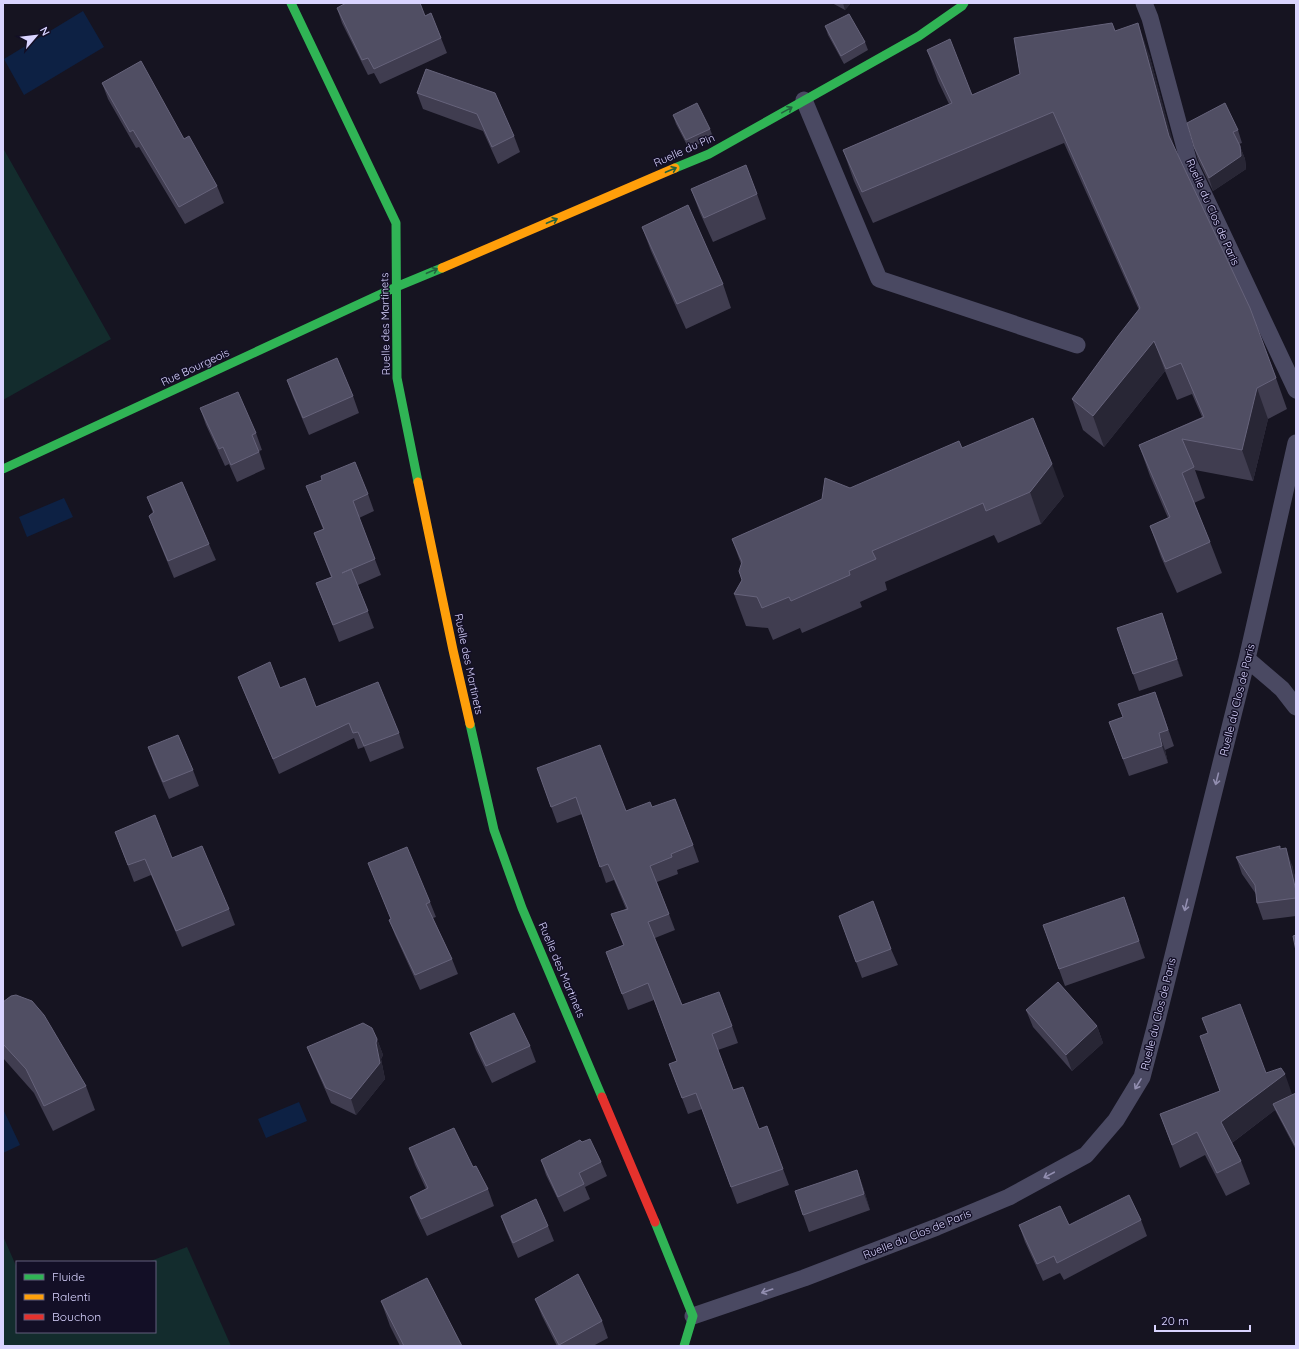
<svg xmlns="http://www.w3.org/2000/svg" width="1299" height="1349" font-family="Quicksand,sans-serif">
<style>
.green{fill:#132c2d}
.water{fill:#0d2144}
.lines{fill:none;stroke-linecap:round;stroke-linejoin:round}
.lane{stroke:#4a4962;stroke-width:17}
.fast{stroke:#30b455;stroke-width:9}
.slow{stroke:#ff9f0a;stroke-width:9}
.jam{stroke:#e5322d;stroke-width:9}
.wall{fill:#403d50}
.shaded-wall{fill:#282635}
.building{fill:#504e63;stroke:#66637b}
.oneway{stroke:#22623e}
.oneway2{stroke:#928eb0}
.labels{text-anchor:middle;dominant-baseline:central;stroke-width:3;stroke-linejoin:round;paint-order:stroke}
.street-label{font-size:11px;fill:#d9d4ff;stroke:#130f26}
</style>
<rect width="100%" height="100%" fill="#161421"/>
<path class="green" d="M3,148l108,191 -108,61z
M3,1236l14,32v64h138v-70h-7l39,-15 44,99h-228z"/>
<path class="water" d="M83,11l21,36 -80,48 -20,-36z
M64,498l9,19 -46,20 -8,-20z
M299,1102l8,19 -41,17 -8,-19z
M3,1109l17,36 -17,8z"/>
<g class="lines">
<path class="lane" d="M1144,3l6,15 39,145 107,227
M804,100l75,179 198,66
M1247,659l35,30 14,18
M693,1316l111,-38 133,-51 72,-30 77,-42 30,-35 26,-43 14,-53 91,-365 49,-216"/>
<path class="fast" d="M291,3l105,220 1,155 21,104
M675,168l34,-14 210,-118 43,-30 2,-3
M3,469l393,-182 46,-19
M470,724l24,106 28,78 80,189
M655,1222l38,94 -9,30"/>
<path class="slow" d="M442,268l233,-100
M418,482l35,168 17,74"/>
<path class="jam" d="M602,1097l53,125"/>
</g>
<path class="wall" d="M832,3h19l-6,7z
M337,8l88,8 16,22 6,15 -67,31 -6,-11 -6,2 -26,-52z
M825,26l40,16 3,8 -24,14 -16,-29z
M1115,31l34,23 26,97 101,227 11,31 -19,10 -15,62 -58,-11 10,28 -11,5 16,39 12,31 -45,20 -16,-36 -11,-31 18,-8 -18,-42 -11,-31 63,-28 -10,-23 -15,6 -12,-29 -61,76 -21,-17 -11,-31 67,-89 -75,-167 -191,80 -19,-42 -11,-31 106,-46 -11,-23 -11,-31 45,45 48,-21z
M426,69l88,67 6,16 -22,12 -15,-33 -60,-22 -6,-16z
M102,83l82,56 33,47 7,17 -39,21 -46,-77 -3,1 -28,-49z
M673,115l37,14 3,8 -24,12 -13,-25z
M1238,130l4,13 -3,1 6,15 1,10 -33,22 -15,-31 -4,-13z
M691,189l66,5 9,25 -53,23 -13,-29z
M642,227l81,57 8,24 -45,21 -35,-78z
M287,380l66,16 6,17 -50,22 -16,-38z
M200,408l56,25 6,17 -3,1 6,18 -28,13 -8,-18 -4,2 -19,-41z
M962,448l102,48 -23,28 -43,19 -4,-8 -109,47 2,8 -27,12 2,5 -60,26 -2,-5 -27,12 -5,-12 -22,-2 -12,-32 8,-14 -1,-16 -9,-25 118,-51z
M306,486l62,8 6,17 -15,7 22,57 -23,10 16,43 -35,14 -23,-59 15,-6 -17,-44 9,-4z
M147,497l62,47 7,16 -42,18 -19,-46 -6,-16 4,-3z
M1162,613l21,63 -44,15 -22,-63z
M238,677l42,11 36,19 83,26 5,15 -34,14 -6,-15 -6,2 -4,-11 -75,36 -35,-82z
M1161,708l13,38 -9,4 3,13 -39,13 -20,-54z
M148,747l45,23 6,16 -30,13 -15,-35z
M537,768l89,43 26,-4 41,38 6,17 -22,8 1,4 -21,8 18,48 -20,8 27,67 50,21 6,17 -20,7 15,40 26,39 8,-3 22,59 -52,19 -35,-95 -14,5 -19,-50 8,-3 -23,-61 -26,10 -16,-42 -6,-16 17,-7 -12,-31 15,-5 -12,-29 -8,3 -24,-69 -25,9z
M115,832l114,77 6,16 -53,22 -31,-72 -17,7z
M1281,849l11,16 4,16v35l-33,4 -6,-17 -1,-9 -14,-20 -6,-17z
M368,863l62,39 6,15 -3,1 19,41 6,15 -38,16 -25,-55 -6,-15 2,-1z
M1130,914l15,44 -80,28 -22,-61z
M839,916l52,33 7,16 -36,13z
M3,1002l83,84 9,24 -42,21 -19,-38 -31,-35z
M1026,1010l71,16 6,17 -31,28 -39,-44z
M470,1033l60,13 6,16 -44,21 -16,-33z
M377,1039l6,16 -2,4 4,20 -29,36 -25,-12 -18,-41 -6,-15z
M1266,1073l27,22 3,-2v57l-21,-40 -43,33 9,18 9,23 -24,12 -21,-41 -25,13 -20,-54z
M582,1142l19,20 6,14 -22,11 5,12 -26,13 -18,-37 -5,-15z
M409,1148l64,19 15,22 6,17 -67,30 -11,-23 -6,-16 16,-8 -11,-24z
M857,1170l6,17 7,23 -61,22 -6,-17z
M501,1216l47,10 6,15 -36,17 -12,-28z
M1141,1220l6,16 -83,44 -4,-7 -17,8 -18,-39 -6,-17h50z
M535,1299l67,22 6,17 -15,8h-36l-15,-30z
M381,1301l81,45h-62l-10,-20z"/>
<path class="shaded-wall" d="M843,3h8l-6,7z
M1138,23l11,31 31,113 -11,-31z
M1240,146l5,13 1,10 -33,22 -4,-13z
M1154,341l11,30 -61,76 -11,-31z
M1257,388l11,31 -15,62 -11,-31z
M1052,464l12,32 -23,28 -11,-32z
M1162,613l6,17 15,46 -6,-17z
M1159,733l6,17 3,13 -6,-17z
M1286,848l6,17 4,16v10z
M1097,1026l6,17 -31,28 -6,-16z
M377,1039l6,16 -2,4 4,20 -29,36 -5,-16z
M1285,1074l8,23 -20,7 2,6 -46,35 -8,-23z
M857,1170l6,17 7,23 -6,-16z"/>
<path class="building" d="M346,3h74l5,13 6,-3 10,25 -67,31 -6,-11 -6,2 -25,-52z
M849,14l16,28 -24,14 -16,-30z
M1112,23l3,8 23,-8 31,113 81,172 26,70 -19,10 -15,62 -60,-11 12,28 -12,6 28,69 -45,20 -15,-36 20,-9 -31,-72 65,-28 -23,-54 -15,6 -12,-28 -61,75 -21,-17 46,-63 22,-28 -87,-196 -191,80 -19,-42 109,-47 -25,-53 23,-11 22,56 48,-21 -6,-36z
M141,61l43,78 5,-3 28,50 -38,21 -46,-77 -3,2 -28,-49z
M426,69l69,24 19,43 -22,11 -15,-33 -60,-21z
M697,103l13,26 -24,11 -13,-25z
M1225,103l13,27 -5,2 7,14 1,10 -32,22 -15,-31 -7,-24z
M746,165l11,29 -53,24 -13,-29z
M688,205l35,79 -46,20 -35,-77z
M337,358l16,38 -50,22 -16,-38z
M238,392l18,41 -4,2 7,17 -28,13 -8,-18 -4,2 -19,-41z
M1033,418l19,46 -22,28 -44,19 -3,-8 -111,48 4,8 -27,12 1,4 -59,26 -2,-4 -27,11 -5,-11 -23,-3 8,-14 -3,-9 3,-9 -10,-23 90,-40 3,-21 25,10 109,-47 3,7z
M355,462l13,32 -15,7 22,58 -33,14 9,-4 17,42 -35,14 -17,-42 16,-6 -18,-44 10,-4 -18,-43 16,-6 -1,-4z
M182,482l27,62 -41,17 -19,-45 5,-4 -7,-15z
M1162,613l15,46 -44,15 -16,-46z
M270,662l10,26 25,-10 11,29 62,-25 21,51 -35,13 -6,-14 -5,1 -4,-10 -76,36 -35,-82z
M1155,692l13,38 -9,3 3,13 -39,13 -14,-37 14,-5 -5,-13z
M178,735l15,35 -30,12 -15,-35z
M600,745l26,66 24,-9 2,5 23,-8 18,46 -22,9 1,3 -22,9 19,48 -21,8 34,83 37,-13 13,34 -20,8 21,56 10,-3 16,42 8,-3 16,43 -52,18 -35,-94 -14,5 -13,-34 8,-3 -29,-78 -26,11 -16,-42 18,-7 -13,-31 17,-5 -20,-45 -8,3 -24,-70 -25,10 -14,-39z
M155,815l17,43 30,-12 27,63 -53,22 -31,-72 -17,6 -13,-33z
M1280,846v3l6,-1 10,43v7l-39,5 -2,-18 -19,-28z
M407,847l23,55 -4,2 26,55 -37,16 -26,-55 2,-1 -23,-56z
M1124,897l15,44 -80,28 -16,-44z
M873,901l18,48 -35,13 -17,-46z
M1296,935v16l-3,-15z
M1058,982l39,44 -31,29 -40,-45z
M16,995l16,6 12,14 42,71 -42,20 -18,-37 -23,-25v-42l8,-6z
M1240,1004l26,69 15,-5 4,6 -64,48 20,39 -24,12 -20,-41 -25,13 -12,-31 60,-23 -20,-55 8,-3 -6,-15z
M514,1013l16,33 -44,20 -16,-33z
M363,1023l9,5 5,11 -1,4 4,20 -29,36 -25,-11 -19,-41z
M1296,1093v54l-23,-43z
M454,1128l19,39 3,-1 12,23 -67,30 -11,-22 18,-9 -19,-40z
M590,1139l11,23 -22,11 5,11 -26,13 -17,-37 39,-20 2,2z
M857,1170l7,24 -61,21 -8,-24z
M1129,1195l12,25 -84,43 -3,-7 -17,8 -18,-39 41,-19 9,19z
M536,1199l12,27 -35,17 -12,-27z
M578,1274l24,47 -43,24 -24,-46z
M427,1278l35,68h-58l-23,-45z"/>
<defs><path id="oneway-shaft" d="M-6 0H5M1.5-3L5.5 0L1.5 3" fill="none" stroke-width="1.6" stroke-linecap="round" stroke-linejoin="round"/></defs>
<g class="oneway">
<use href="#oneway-shaft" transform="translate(787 110) rotate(-29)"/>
<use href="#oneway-shaft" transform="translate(671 170) rotate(-23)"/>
<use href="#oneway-shaft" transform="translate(552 221) rotate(-23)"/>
<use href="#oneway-shaft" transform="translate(432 271) rotate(-23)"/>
</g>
<g class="oneway2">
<use href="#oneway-shaft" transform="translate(1217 779) rotate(104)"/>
<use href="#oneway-shaft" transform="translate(1186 905) rotate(104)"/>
<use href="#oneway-shaft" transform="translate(1138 1084) rotate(121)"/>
<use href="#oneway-shaft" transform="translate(1049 1175) rotate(152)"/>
<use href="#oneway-shaft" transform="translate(767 1291) rotate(161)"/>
</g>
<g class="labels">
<g class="street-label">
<text transform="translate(684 150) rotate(-24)">Ruelle du Pin</text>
<text transform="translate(1213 212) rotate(66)">Ruelle du Clos de Paris</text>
<text transform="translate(385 324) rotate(-91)">Ruelle des Martinets</text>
<text transform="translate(195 367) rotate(-25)">Rue Bourgeois</text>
<text transform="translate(469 664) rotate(78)">Ruelle des Martinets</text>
<text transform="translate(1237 700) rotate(-76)">Ruelle du Clos de Paris</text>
<text transform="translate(562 970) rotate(67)">Ruelle des Martinets</text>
<text transform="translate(1158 1014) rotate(-76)">Ruelle du Clos de Paris</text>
<text transform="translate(917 1234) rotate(-22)">Ruelle du Clos de Paris</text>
</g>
</g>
<rect width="1299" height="1349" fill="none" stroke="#d9d4ff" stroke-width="8"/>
<rect x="16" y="1261" width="140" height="72" fill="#130f26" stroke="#625e7d"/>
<rect x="24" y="1274" width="20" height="6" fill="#30b455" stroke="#625e7d"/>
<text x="52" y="1281" font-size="12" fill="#d9d4ff">Fluide</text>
<rect x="24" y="1294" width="20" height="6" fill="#ff9f0a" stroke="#625e7d"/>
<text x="52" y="1301" font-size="12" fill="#d9d4ff">Ralenti</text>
<rect x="24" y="1314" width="20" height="6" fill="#e5322d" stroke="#625e7d"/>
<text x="52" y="1321" font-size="12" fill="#d9d4ff">Bouchon</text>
<g transform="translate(36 36) rotate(62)" stroke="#130f26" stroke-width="3" paint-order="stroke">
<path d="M0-3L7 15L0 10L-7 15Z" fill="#d9d4ff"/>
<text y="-6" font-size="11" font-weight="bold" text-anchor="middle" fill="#d9d4ff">N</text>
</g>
<path d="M1155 1325v6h95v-6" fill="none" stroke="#d9d4ff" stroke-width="2"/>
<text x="1161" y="1325" font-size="12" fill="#d9d4ff" stroke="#130f26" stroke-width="3" paint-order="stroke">20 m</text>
</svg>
